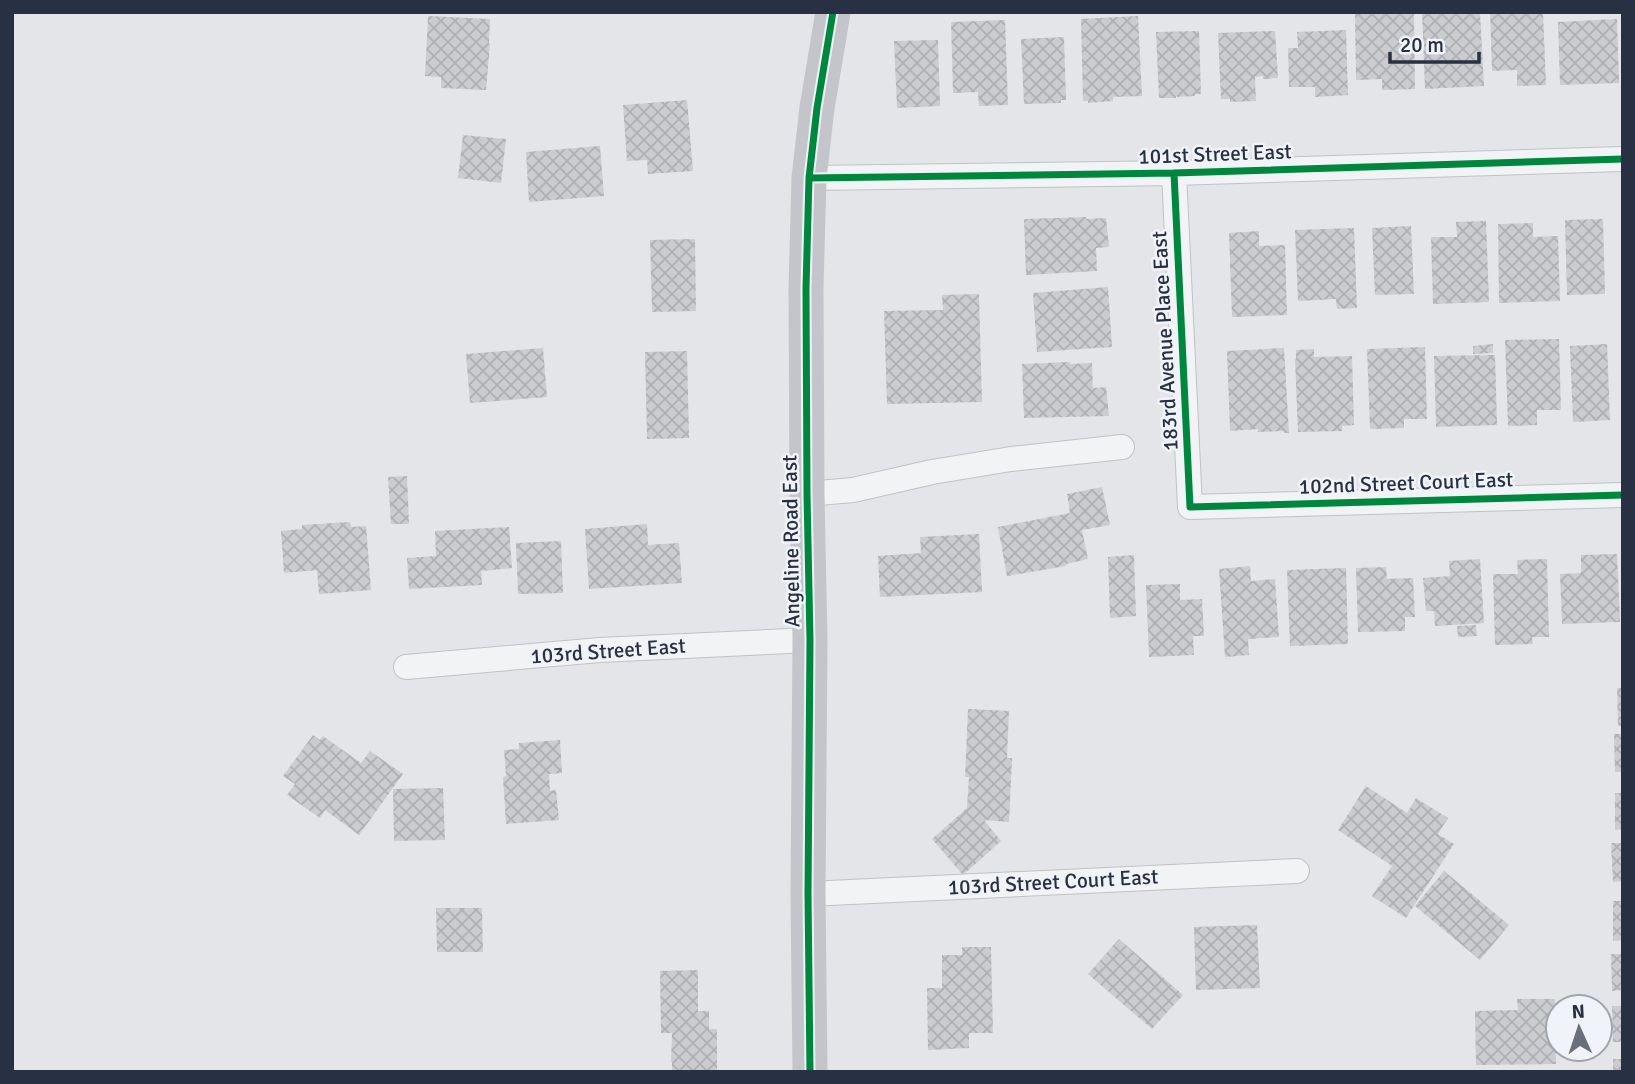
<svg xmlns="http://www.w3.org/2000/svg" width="1635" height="1084" font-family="Signika,sans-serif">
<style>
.building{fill:url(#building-cross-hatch)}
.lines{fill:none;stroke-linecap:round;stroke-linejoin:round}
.street-casing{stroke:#c0c2c6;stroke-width:26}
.street{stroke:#f2f3f5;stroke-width:24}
.secondary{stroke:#c3c5ca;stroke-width:35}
.cycleway-casing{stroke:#f0f3f8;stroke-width:11}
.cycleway{stroke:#00873e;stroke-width:7}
.labels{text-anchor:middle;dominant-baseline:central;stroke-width:5;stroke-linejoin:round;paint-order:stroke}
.street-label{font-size:21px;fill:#283043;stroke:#f0f3f8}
</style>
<defs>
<pattern id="building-cross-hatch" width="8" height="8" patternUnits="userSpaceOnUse" patternTransform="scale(1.75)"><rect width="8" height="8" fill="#caccd0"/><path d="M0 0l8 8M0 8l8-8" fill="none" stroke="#aeb0b4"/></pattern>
</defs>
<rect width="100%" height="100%" fill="#e3e5e8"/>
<path class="building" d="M1414,12l1,77 -33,1v-11l-26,1 -1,-67z
M1422,12h58l4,74 -59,3z
M1490,12h53l3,73 -29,1v-16l-25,1z
M428,16l62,3 -1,25h1l-4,46 -45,-2v-11l-16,-1z
M1138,16l4,80 -29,1v4l-25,2v-2h-5l-2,-82z
M1617,19l2,64 -59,2 -2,-63z
M1005,20l3,85 -29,1 -1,-14 -25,1 -2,-71z
M1346,30l2,65 -33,2v-10h-26l-1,-39h10l-1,-16z
M1199,31l2,63h-6v2l-17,1 -2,-1v2h-17l-3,-66z
M1275,31l3,47 -15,1v-3l-8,1 1,24 -26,1v-3h-9l-3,-66z
M1064,37l2,63h-5v3l-37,1 -3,-65z
M938,40l2,66 -43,2 -3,-67z
M687,100l6,71 -45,3 -1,-14 -20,1 -4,-56z
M463,135l43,4 -5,44 -43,-5z
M600,146l4,50 -75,6 -3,-50z
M1086,217v2l20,-1 3,29 -13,1 1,23 -71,4 -2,-56z
M1603,219l2,75 -38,1 -2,-75z
M1486,221l3,81 -56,2 -2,-67h26l-1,-15z
M1533,223v14l25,-1 2,65 -61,2 -1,-79z
M1411,226l3,68 -39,1 -3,-67z
M1354,228l3,80 -20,1 -1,-10 -38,2 -3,-71z
M1259,231v15l26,-1 2,70 -55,2 -3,-84z
M695,239l1,72 -44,1 -2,-72z
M1108,287l4,60 -75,5 -4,-59z
M979,294l3,108 -95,2 -3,-93 59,-1 -1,-15z
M1559,339l2,71h-24v15l-29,1 -3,-86z
M1493,344v9l-20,1v-8z
M1607,344l3,76 -37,2 -3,-76z
M1425,347l2,72h-23v9l-34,1 -3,-80z
M543,348l4,49 -77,6 -4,-49z
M1284,348l5,85h-5v-2l-26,1v-3l-28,2 -3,-80z
M1314,349v8l38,-1 2,69 -12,1v5l-44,1 -3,-73h1v-9z
M687,351l2,87 -42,1 -2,-87z
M1495,355l2,70 -61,2 -2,-71z
M1070,362v2l22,-1 1,25 13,-1 3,29 -85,2 -2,-54z
M407,476l2,48h-18l-3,-47z
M1102,487l8,38 -28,5 6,29 -22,5v2l-59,10 -9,-49 72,-14 -3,-19z
M350,522l1,5 15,-1 5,64 -52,4 -2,-24 -33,3 -3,-42 21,-2v-4z
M647,524l1,21 31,-2 3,40 -93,6 -4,-60z
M509,527l3,41 -31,3 1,14 -73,4 -2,-31 29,-2 -1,-25z
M979,534l3,58 -102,5 -2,-41 43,-3 -1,-16z
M561,541l2,52 -45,1 -2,-51z
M1617,554l3,68 -58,2 -2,-50 21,-1v-18z
M1134,555l2,61 -26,2 -2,-61z
M1480,559l4,64 -49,3 -1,-15h-8l-3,-33 27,-2 -1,-15z
M1547,559l2,78h-17l1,7 -38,1 -2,-71h25l-1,-14z
M1250,566l1,15 24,-2 4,58 -31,2 1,16 -24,2 -6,-88z
M1386,567l1,12 26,-1 2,39h-10v14l-47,1 -2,-64z
M1346,568l2,76 -58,2 -3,-76z
M1180,584v16l22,-1 2,37h-11l1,19 -45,2 -3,-72z
M1476,625l1,11 -19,1 -1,-11z
M1617,688h6v38h-5z
M968,709l41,2 -2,47h5l-3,64 -25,-2 17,21 -38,34 -31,-36 35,-31 2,-31h-4z
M1614,734h9v38h-8z
M313,735l7,5 3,-4 38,27 9,-12 33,23 -44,61 -34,-25 -5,8 -33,-23 8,-11 -12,-8z
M560,740l2,33 -13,1 1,17 6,-1 3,30 -53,4 -3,-47 3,-1 -2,-26 15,-1v-6z
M1366,786l41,27 9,-15 32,20 -10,16 16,10 -48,74 -34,-22 20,-30 -54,-36z
M443,788l2,52 -51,1 -1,-52z
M1615,793h8v36l-8,1z
M1611,843h12v38l-10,1z
M1444,871l65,54 -29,35 -65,-54z
M1613,901h10v39l-10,1z
M436,908h46l1,44h-46z
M1257,925l3,63 -64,2 -2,-63z
M1119,939l64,56 -31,34 -64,-55z
M962,947h29l2,86h-24v15l-41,2 -1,-62h15v-33h20z
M1611,954h12v36l-11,1z
M698,970v41h11v18h8v43h-45v-10h-1l1,-29h-11l-1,-62z
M1517,999h38l1,65 -80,1 -1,-54 43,-1z
M1612,1006h11v36h-10z
M1613,1059h10v13h-10z"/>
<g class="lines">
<defs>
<path id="street" d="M1174,173l16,334 433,-12
M809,178l365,-5 449,-14
M807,494l46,-4 79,-18 79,-13 111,-12
M406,667l194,-17 210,-10
M808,894l489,-23"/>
</defs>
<use href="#street" class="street-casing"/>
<use href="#street" class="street"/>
<path class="secondary" d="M810,1072l-2,-178 2,-254 -3,-146 -1,-206 3,-110 8,-70 16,-96"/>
<defs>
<path id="cycleway" d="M1174,173l16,334 433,-12
M809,178l365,-5 449,-14
M810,1072l-2,-178 2,-254 -3,-146 -1,-206 3,-110 8,-70 16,-96"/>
</defs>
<use href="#cycleway" class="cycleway-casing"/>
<use href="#cycleway" class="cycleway"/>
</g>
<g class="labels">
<g class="street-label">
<text transform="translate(1215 154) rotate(-2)">101st Street East</text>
<text transform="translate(1165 341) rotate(-93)">183rd Avenue Place East</text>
<text transform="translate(1406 483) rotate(-2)">102nd Street Court East</text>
<text transform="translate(791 541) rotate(-91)">Angeline Road East</text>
<text transform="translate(608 651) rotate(-4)">103rd Street East</text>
<text transform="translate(1053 882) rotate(-3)">103rd Street Court East</text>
</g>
</g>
<rect width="1635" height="1084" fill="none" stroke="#283043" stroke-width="28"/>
<g transform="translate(1579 1028) rotate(357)"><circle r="33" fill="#f0f3f8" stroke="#a0a5b0" stroke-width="2"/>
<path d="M0-5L12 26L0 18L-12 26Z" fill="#696f7d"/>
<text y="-10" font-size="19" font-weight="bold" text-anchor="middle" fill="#283043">N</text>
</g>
<path d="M1390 52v10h89v-10" fill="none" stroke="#283043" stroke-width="3.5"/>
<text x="1400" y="52" font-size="21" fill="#283043" stroke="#f0f3f8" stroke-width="5" paint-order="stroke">20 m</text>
</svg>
